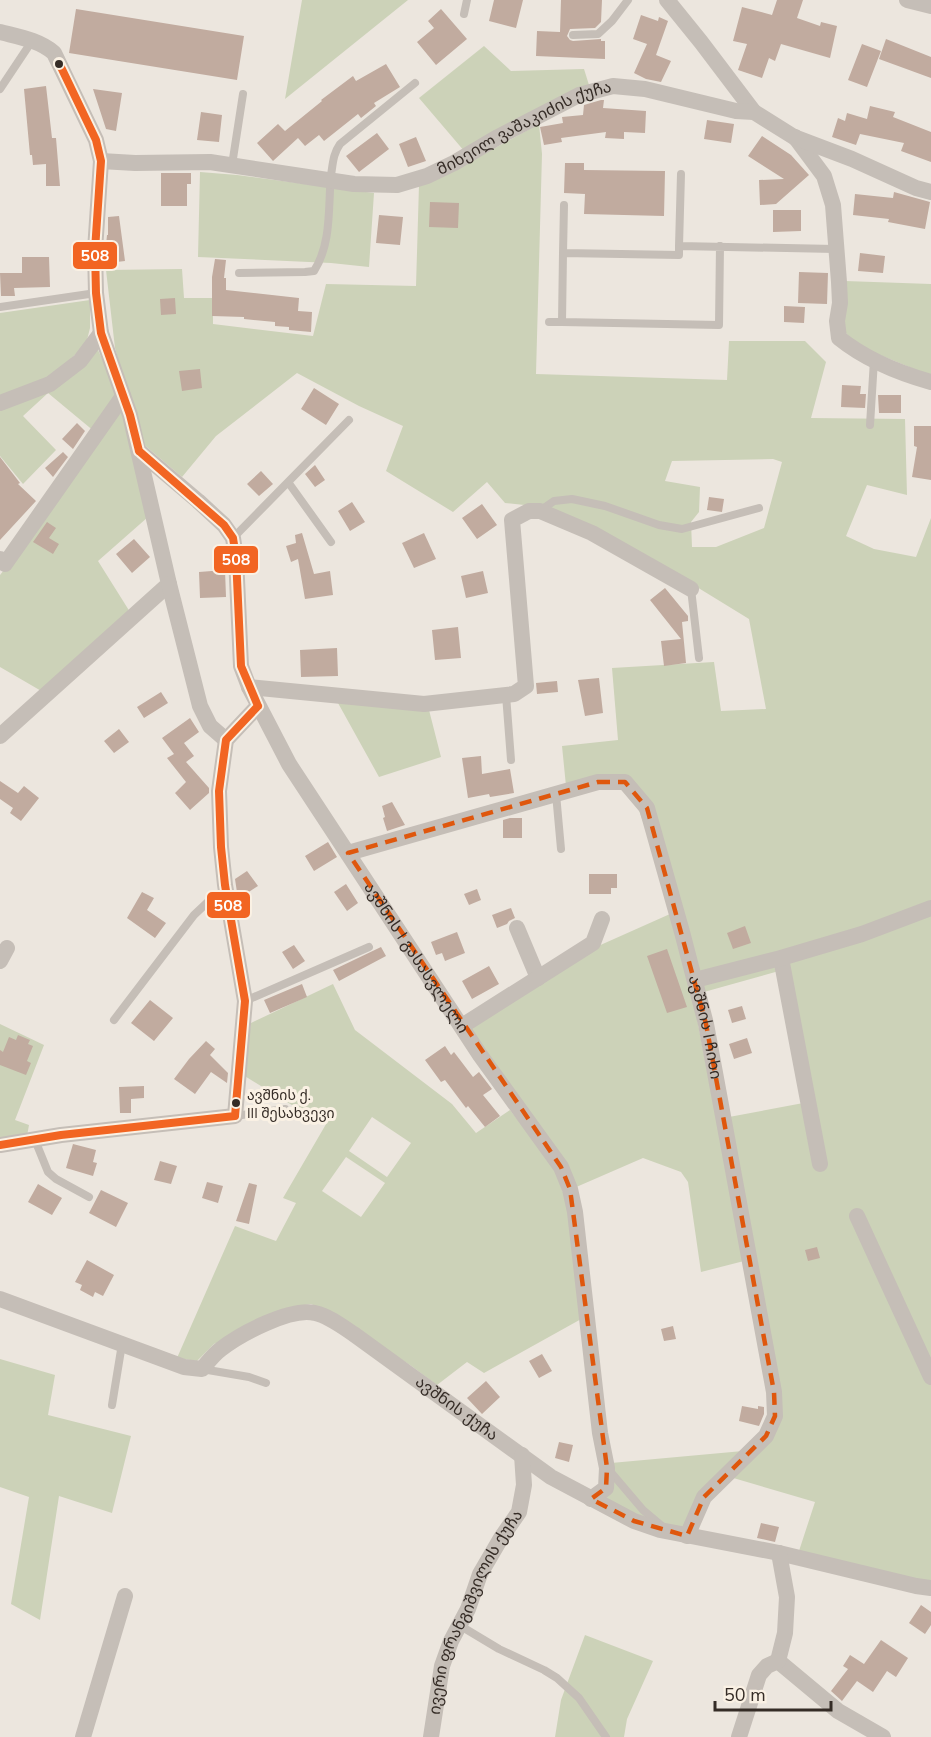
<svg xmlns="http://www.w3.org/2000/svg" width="931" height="1737" font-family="'Nunito Sans','Noto Sans Georgian',sans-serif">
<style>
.green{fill:#ccd2b8;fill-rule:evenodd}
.building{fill:#c1ab9f}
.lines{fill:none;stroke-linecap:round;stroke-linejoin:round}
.service{stroke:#c5beb7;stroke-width:8}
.minor{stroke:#c5beb7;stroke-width:16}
.bus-1-casing{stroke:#faf1e4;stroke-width:12}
.bus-1{stroke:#f26522;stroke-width:8}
.marked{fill:none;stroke:#df570d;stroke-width:4.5;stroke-dasharray:12 8;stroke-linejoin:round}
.bus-dot{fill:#352c26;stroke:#faf1e4;stroke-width:2}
.labels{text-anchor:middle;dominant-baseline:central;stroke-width:6;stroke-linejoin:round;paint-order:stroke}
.bus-label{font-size:14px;fill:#352c26;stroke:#faf1e4;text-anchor:start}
.street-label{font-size:16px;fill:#352c26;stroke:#faf1e4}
.line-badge{stroke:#faf1e4;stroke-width:2}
.badge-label{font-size:16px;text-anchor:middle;font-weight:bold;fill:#fff}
</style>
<rect width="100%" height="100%" fill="#ece6de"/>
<path class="green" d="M302,0h106l-123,99z
M484,46l27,25 73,-2 5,16 -124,67 -46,-54z
M539,124l3,30 -6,220 191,6 2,-39h76l21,21 -15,56 94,1 2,76 -40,-10 -21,51 28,13 42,8 15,-39v1065l-132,-32 16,-49 -85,-25 50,-64 -51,-296 85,-16 -28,-132 -82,23 -77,-215 -61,9 -4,-40 56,-6 -6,-72 102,-6 7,49 45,-2 -17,-90 -88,-54 -127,-59 -29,-3 -18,-21 -34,30 -67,-41 17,-45 -44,-20 -62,-33 -81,63 -34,41 -40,-34 -27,-95 -9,-78 76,-1 2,29h29v26l100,12 13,-52 90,2 3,-101 23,-8zM773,459l9,3 -18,66 -48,19h-24l-1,-25 8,-10 1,-25 -35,-6 7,-20z
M200,172l37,3 137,18 -5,74 -38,-4 -133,-6z
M845,281l86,3v92l-73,-30 -14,-15z
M90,300v28l-4,16 -37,36 -49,18v-85z
M98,350l20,44 -23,38 -47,-39 -25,23 33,34 -33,34 -23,-28v-47z
M122,407l26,110 -50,44 32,51 -87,80 -43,-25v-92l19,-24z
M338,703l91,7 12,47 -62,20z
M670,914l23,84 51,263 -43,11 -13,-90 -7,-10 -38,-14 -69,30 -104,-161 126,-80z
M333,984l22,46 97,74 24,29 34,-23 43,55 17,46 13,107 -99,55 -17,-11 -30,23 -27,-20 -87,-56 -12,-5 -12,2 -85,38 -17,17 -20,-3 58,-132 41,15 20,-38 -13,-5 46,-79h-34l5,-9 -57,-35 8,-52zM372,1117l39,26 -24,34 -38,-26zM346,1157l39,26 -24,34 -39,-26z
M0,1024l44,21 -29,75 14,5 -2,11 -27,4z
M0,1359l55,16 -7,40 83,21 -19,77 -53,-17 -19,124 -29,-16 18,-107 -29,-10z
M743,1451l-54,74 -16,4 -73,-30 11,-36z
M585,1635l68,26 -26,58 -3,18h-69l6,-37z"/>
<path class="building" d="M494,0h29l-7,28 -27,-7z
M561,0h41l-1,22 -6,6 -25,1 -3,7 3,4 3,1 28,-2v2h4v18l-69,-3 1,-25 23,1z
M777,0h26l-6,18 23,8 1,-4 16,4 -7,32 -49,-14 -6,17 -6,-3 -7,20 -24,-8 9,-26 -14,-3 9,-34 30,8z
M76,9l168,27 -7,44 -168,-27z
M441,9l26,30 -31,26 -19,-23 17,-14 -6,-7z
M641,15l17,6 1,-4 9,4 -12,34 15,6 -10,21 -15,-3 -12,-6 13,-29 -14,-5z
M886,39l45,18v21l-52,-19z
M862,44l19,7 -14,36 -19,-7z
M386,64l14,23 -26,16 2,3 -15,12 -3,-4 -34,27 -5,-6 -14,11 -7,-8 -25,23 -16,-18 21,-19 7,7 37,-30 -1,-1 32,-24 3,5z
M46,86l6,52h4l4,48h-14v-22l-13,1 -1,-10h-2l-6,-66z
M93,89l29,4 -6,38 -10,-2z
M601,100h3l-1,8 43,3 -1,22 -21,-1v7l-19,-1 1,-6 -45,6 1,4 -18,3 -4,-18 23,-4 -1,-6 21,-2 1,-10z
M870,106l25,6 -2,5 38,15v30l-30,-11 3,-8 -44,-9 -4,11 -24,-8 6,-19 7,3 2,-8 20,6z
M201,112l21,3 -3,27 -22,-2z
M707,120l27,4 -3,19 -27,-4z
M377,133l12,16 -30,23 -13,-16z
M762,136l29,19 18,20 -33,29 -16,1 -1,-25 25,-1 -36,-23z
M416,137l10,24 -18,6 -9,-23z
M565,163h19v7l81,1 -1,45 -80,-2 1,-20 -21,-1z
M161,173h30v11h-4v22h-26z
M894,192l36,10 -5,27 -37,-7 1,-3 -36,-4 2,-21 38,4z
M430,202l29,1 -1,25 -29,-1z
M773,210h28v21l-28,1z
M379,215l24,2 -3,28 -24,-2z
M119,216l6,45 -17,2 -2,-18 1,-10h1v-18z
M860,253l25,3 -2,17 -25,-2z
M22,257h27l1,30 -36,1 1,8h-14l-1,-23h22z
M215,259l11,1 -2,18h2v12l73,8 -1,13 14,1 -1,20 -22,-2v-3l-14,-1v-4l-31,-3v-2l-32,-1v-39z
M799,272l29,1 -1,31 -29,-1z
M175,298l1,16 -15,1 -1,-16z
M784,306l21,1 -1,16 -20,-1z
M200,369l2,19 -20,3 -3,-20z
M842,385l19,1 -1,8h6l-1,14 -24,-1z
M314,388l25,16 -13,21 -25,-16z
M878,395h23v18h-22z
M77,423l8,8 -12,18 -11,-10z
M914,426h17v54l-19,-3 5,-30 -3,-1z
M63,452l5,5 -15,20 -8,-9z
M0,457l20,26 -2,1 18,17 -36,39z
M315,465l10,15 -10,7 -10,-13z
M261,471l12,13 -14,12 -12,-12z
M709,497l15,2 -2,13 -15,-2z
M352,502l13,20 -15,9 -12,-20z
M482,504l15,21 -20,14 -15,-21z
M47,522l9,6 -7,10 10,6 -6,10 -20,-12z
M302,533l12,41 16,-3 3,24 -28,4 -7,-40 -7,3 -5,-16 10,-3 -1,-8z
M424,533l12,26 -22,9 -12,-25z
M134,539l16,18 -18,16 -16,-19z
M225,570l1,27 -26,1 -1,-26z
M483,571l5,22 -22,5 -5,-22z
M665,588l23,28v5l-6,1 4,41 -22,3 -3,-25 20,-2 -31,-39z
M458,627l3,31 -26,2 -3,-30z
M337,648l1,28 -37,1 -1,-27z
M599,678l4,35 -18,3 -7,-36z
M557,681l1,11 -21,2 -1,-11z
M161,692l7,11 -24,15 -7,-11z
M190,718l9,14 -15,11 10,13 -8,6 23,26v5l-19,17 -15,-17 11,-11 -19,-24 7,-4 -12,-16z
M119,729l10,13 -15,11 -10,-12z
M481,756l1,18 28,-5 4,24 -24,4 -1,-3 -21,4 -6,-40z
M0,781l18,12 6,-7 15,12 -18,23 -11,-8 3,-5 -13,-9z
M392,802l13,23 -18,6 -4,-13 2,-1 -3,-11z
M510,818h12v20h-19v-18z
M328,842l9,15 -23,14 -9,-15z
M247,871l11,15 -20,13 -3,-20z
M589,874h28v14h-6v6h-22z
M346,884l12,19 -11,8 -13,-19z
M477,889l4,11 -12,5 -5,-11z
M142,892l12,6 -7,12 19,13 -11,15 -28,-20z
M511,908l4,10 -6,3 -2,3 -10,4 -5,-13z
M745,926l6,17 -18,6 -6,-16z
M457,932l8,21 -20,8 -3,-8 -6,2 -5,-13z
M294,945l11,16 -12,8 -11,-17z
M381,947l5,9 -47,25 -6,-11z
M667,949l20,58 -20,6 -20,-57z
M489,966l10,18 -27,15 -10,-18z
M302,984l5,13 -37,16 -6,-13z
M150,1000l23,18 -19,23 -23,-18z
M742,1006l4,13 -14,4 -4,-13z
M18,1035l12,5 -2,4 5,2 -6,15 4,2 -5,12 -26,-10v-15l3,2 6,-15 7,3z
M747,1038l5,15 -18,6 -5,-15z
M206,1041l9,8 -5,6 18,18 -1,10 -16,-11 -16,22 -21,-15 15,-20z
M445,1046l6,9 3,-3 19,25 6,-5 13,17 -9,6 17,21 -15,11 -17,-21 -2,2 -21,-28 -4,2 -16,-22z
M144,1086v12l-13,1v14h-11l-1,-26z
M73,1144l23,6 -3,12 4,1 -4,13 -27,-8z
M160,1161l17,5 -6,18 -17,-4z
M207,1182l16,4 -5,17 -16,-5z
M249,1183l8,2 -8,39 -13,-3z
M38,1184l24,14 -10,17 -24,-13z
M101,1190l27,13 -12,24 -27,-14z
M817,1247l3,11 -12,3 -3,-11z
M87,1260l27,15 -11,21 -8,-4 -2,5 -13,-7 2,-5 -7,-3z
M673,1326l3,13 -12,2 -3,-12z
M542,1354l10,17 -13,7 -10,-17z
M486,1381l14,16 -18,17 -15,-16z
M742,1406l16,3v-3l6,1v7l-5,12 -20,-5z
M559,1442l14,3 -4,17 -14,-4z
M761,1523l18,4 -4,15 -18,-4z
M921,1605l10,7v13l-6,9 -16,-11z
M881,1640l27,18 -12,19 -9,-6 -14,21 -16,-11 -15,20 -11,-10 17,-22 -5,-3 7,-11 14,9z"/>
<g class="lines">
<path class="service" d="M464,14l3,-14
M573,35l25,-1 14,-13 16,-21
M0,89l32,-48
M232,165l11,-71
M679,246l2,-72
M720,246l-1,79 -157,-3 1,-69 116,2v-9l156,3
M563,253l1,-48
M239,273l66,-1 9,-1c18,-28 14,-65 17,-96 2,-12 2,-21 9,-31l75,-61
M0,307l96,-14
M549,322h13
M870,425l4,-65
M288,482l43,60
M541,510l13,-9 18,-2 33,7 54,19 23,4 77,-21
M233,538l116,-118
M691,589l8,69
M506,695l5,65
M556,794l5,55
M245,1001l124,-54
M114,1020l80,-105 17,-16 15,-8
M235,1116l50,-7
M35,1140l13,32 8,7 33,18
M202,1369l47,8 17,6
M112,1405l10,-61
M609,1470l34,40 19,16
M459,1625l40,24 45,21 13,8 22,20 27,39"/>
<g class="minor">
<path d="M667,0l34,42 53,70"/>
<path d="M907,0l24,6"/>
<path d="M0,32c19,5 39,8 54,21l42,87 5,21 -6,89 1,43 5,40 29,82 39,169 -169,152"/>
<path d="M795,137l29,39 9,29 6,77 1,21 -3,18 2,17c26,21 60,35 92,44"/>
<path id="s1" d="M101,161l34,2 75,-1 144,22 43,1 30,-9 27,-13 44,-26 81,-42 34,-9 32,3 91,22 18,1 40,25 58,22 64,29 15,4"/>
<path d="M0,403l50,-19 30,-23 21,-28"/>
<path id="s2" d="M139,451l59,50 26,24 9,13 3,19 5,109 8,21 40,77 191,291 81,112 9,22 5,23 25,221 7,35 -1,20 -15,11"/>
<path d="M0,559l5,5 118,-168"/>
<path d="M169,584l31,122 10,20 16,14"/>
<path d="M249,687l175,17 90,-10 12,-8 -14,-166 17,-9h11l52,22 99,56"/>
<path id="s3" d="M348,853l250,-71h27l22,26 35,124 24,92 68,368 1,24 -9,20 -62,61 -17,39"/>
<path d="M517,928l21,50"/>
<path d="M781,958l39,206"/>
<path d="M0,961l7,-13"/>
<path d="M695,980l86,-22 81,-24 69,-26"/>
<path d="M462,1026l131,-83 9,-24"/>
<path d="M0,1145l61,-10 174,-19 10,-115 -20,-116 -4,-38 -2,-56 7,-51 32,-34"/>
<path d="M857,1216l74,161"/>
<path id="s4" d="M0,1299l184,68 18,2c6,-7 12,-15 19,-20 19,-15 70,-42 94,-36 14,3 28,14 40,22l196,142 83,44 26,9 119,23 137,33 15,2"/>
<path d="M778,1661l60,50 45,26"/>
<path d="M778,1661l7,-28 2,-36 -8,-44"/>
<path d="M83,1737l42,-141"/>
<path id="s5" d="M431,1737l11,-71 9,-25 17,-32 12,-35 21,-36 18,-26 5,-27 -2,-30"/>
<path d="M739,1737l20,-62 8,-9 11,-5"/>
</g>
<defs>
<path id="bus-1" d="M59,63l37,77 5,21 -6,89 1,43 5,40 29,82 9,36
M139,451l85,74 9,13 3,19 5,109 17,40
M235,1116l10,-115 -20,-116 -4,-38 -2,-56 7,-51 32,-34
M0,1145l61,-10 174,-19"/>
</defs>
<use href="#bus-1" class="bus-1-casing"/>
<use href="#bus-1" class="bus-1"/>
</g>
<path class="marked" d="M598,782h27l22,26 59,216 68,368 1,24 -9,20 -62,61 -17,39 -53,-15 -43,-22 15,-11 1,-20 -37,-279 -9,-22 -213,-314z"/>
<g class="bus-dot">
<circle cx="59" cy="64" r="5"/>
<circle cx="236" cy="1103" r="5"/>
</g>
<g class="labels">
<g class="bus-label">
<text x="247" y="1095">ავშნის ქ.<tspan x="247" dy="18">III შესახვევი</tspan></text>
</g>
<g class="street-label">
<text stroke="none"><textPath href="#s1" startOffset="438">მიხეილ ვაშაკიძის ქუჩა</textPath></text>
<text stroke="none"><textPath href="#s2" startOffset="598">ავშნის I გასასვლელი</textPath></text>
<text stroke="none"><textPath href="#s3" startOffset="548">ავშნის I ჩიხი</textPath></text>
<text stroke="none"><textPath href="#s4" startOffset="516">ავშნის ქუჩა</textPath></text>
<text stroke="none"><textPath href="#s5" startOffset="134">ივერი ფრანგიშვილის ქუჩა</textPath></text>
</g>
</g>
<g class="line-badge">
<rect x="72" y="241" width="46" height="29" rx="6" fill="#f26522"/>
<rect x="213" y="545" width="46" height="29" rx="6" fill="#f26522"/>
<rect x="206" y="891" width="45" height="28" rx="6" fill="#f26522"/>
</g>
<g class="badge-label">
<text x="95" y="261">508</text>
<text x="236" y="565">508</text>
<text x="228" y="911">508</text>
</g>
<path d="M715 1701v9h116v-9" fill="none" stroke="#352c26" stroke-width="3"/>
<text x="724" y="1701" font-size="18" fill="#352c26" stroke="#faf1e4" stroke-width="4.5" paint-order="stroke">50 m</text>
</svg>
